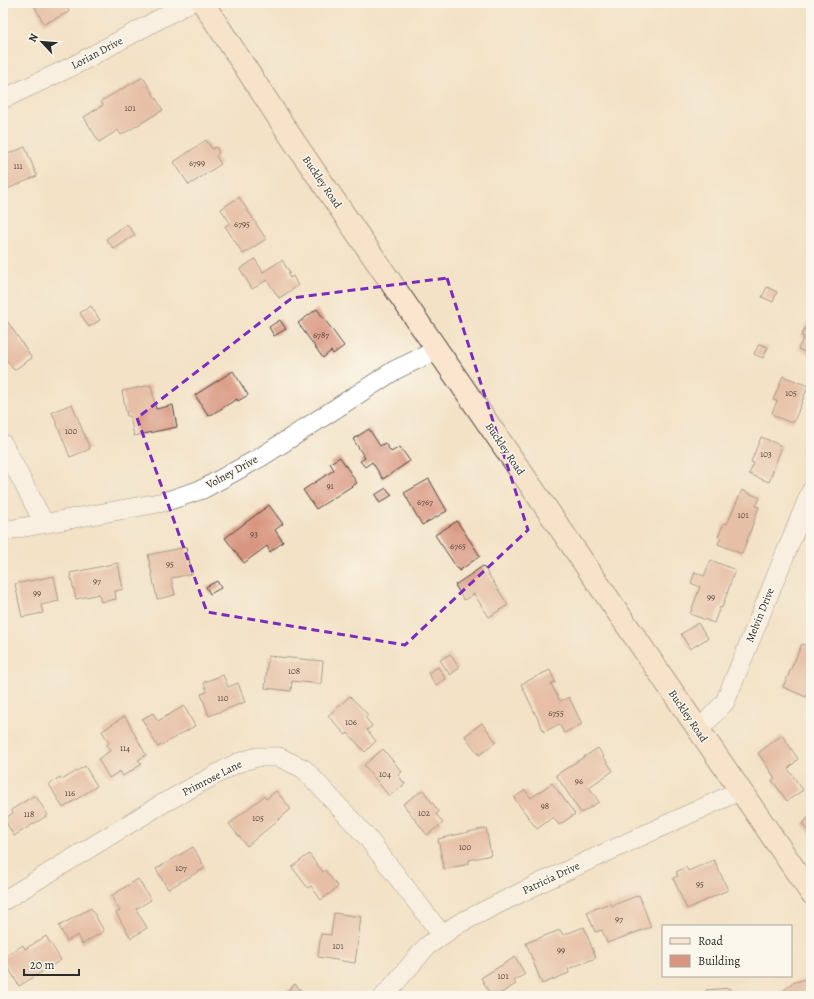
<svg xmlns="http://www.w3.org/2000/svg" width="814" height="999" font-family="Alegreya,serif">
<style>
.building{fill:#d8957f}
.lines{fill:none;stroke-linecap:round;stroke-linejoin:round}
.street-casing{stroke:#494642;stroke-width:20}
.secondary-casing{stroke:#494642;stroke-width:24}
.street{stroke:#fff;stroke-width:19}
.secondary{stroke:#fbe5cf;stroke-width:22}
.marked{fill:none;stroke:#7b2cbf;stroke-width:3;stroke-dasharray:8 5;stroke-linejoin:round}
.labels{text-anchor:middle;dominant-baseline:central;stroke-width:3;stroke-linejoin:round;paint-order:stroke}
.number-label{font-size:9px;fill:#564640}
.street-label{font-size:11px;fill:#2b2b2b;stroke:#fbf7ec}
</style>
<rect width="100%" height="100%" fill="#fbf7ec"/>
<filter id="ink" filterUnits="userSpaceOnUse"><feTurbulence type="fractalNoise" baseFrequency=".025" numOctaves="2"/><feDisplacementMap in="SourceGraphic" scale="8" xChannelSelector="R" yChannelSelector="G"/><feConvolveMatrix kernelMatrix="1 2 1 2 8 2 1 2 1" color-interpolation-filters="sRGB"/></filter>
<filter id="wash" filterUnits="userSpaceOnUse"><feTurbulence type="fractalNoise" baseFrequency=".012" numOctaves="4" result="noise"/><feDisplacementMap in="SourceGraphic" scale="16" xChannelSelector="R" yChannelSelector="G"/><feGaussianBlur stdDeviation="0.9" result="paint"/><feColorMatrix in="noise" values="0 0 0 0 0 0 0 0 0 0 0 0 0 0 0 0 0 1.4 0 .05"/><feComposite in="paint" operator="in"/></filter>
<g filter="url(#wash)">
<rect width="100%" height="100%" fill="#f3e2c6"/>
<g id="blocks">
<path class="building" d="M33,3h32l4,9 -25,12z
M143,77l20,33 -42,25 -3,-5 -19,12 -15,-25 19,-12 -2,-4z
M206,140l6,9 4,-2 3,6 -3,3 5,8 -32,21 -15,-23z
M25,147l12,29 -34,15v-35z
M239,197l27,42 -23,15 -18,-28 5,-3 -9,-14z
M127,224l8,11 -21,14 -8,-10z
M255,259l8,13 19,-12 8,13 -2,1 2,4 3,-2 5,10 -19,12 -12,-18 -15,9 -12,-20z
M767,287l10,5 -4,10 -11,-5z
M91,306l9,14 -11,7 -9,-14z
M317,309l27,37 -11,8 -2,-3 -8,7 -25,-35z
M811,316v39l-13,-6 6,-12 -3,-1z
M5,318l27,40 -18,12 -11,-15v-36z
M280,320l6,9 -12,7 -5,-9z
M759,344l9,3 -5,11 -9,-4z
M233,371l15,24 -10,6 -1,-2 -28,17 -14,-21z
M783,376l25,10 -14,36h-5l-14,-6 -3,-3 5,-12 -4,-1z
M151,385l5,24 17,-4 4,22 -43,9 -4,-20h-3l-5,-25z
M72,404l18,45 -20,8 -18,-45z
M369,429l11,17 5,-3 6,9 9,-5 10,14 -27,18 -11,-17 -7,5 -5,-6 5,-3 -12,-19z
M761,437l21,9 -13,36 -20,-8 5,-11 -3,-1z
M340,457l17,26 -41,26 -13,-19 31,-20 -4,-7z
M429,479l18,32 -25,14 -18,-32z
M386,488l6,7 -12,8 -5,-8z
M742,490l18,8 -4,8 3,1 -17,47 -24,-10 3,-6 -3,-1 6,-14 3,1z
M269,505l14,19 -8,6 8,12 -13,10 -3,-6 -23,17 -19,-25z
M457,521l23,35 -21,15 -24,-36z
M186,547l6,27 -21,4 4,17 -18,4 -9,-44z
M711,560l24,10 -13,38 -2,-1 -6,16 -24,-9 10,-27 -9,-4 4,-11 9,4z
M118,563l5,26 -8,2 1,8 -15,3 -2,-8 -23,5 -6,-26z
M483,566l25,39 -19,12 -15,-23 -10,6 -9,-15z
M54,576l5,25 -18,4 2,8 -21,4 -7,-33z
M217,581l4,7 -11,6 -4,-7z
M698,623l10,15 -18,11 -9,-15z
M802,644l9,4v39l-5,10 -23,-10z
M450,654l9,14 -9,7 -10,-15z
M268,656l55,5 -2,23 -29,-3 -1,10 -26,-3z
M438,667l8,12 -10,6 -8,-12z
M550,670l5,12 -4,2 9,17 9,-4 13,27 -18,9 -5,-9 -15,8 -23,-48z
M223,675l5,12 10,-4 7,19 -36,14 -8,-22 6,-2 -3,-10z
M350,696l18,19 -3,2 7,9 -5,4 9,11 -11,11 -17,-19 -2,2 -18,-19z
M184,706l11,20 -37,21 -16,-28 11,-6 5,8z
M125,716l21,39 -8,5 4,4 -19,12 -3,-5 -11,7 -11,-19 12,-8 -3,-6 2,-2 -7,-12z
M482,723l14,19 -17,13 -14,-19z
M782,735l16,24 -10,10 15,21 -16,11 -15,-21 3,-2 -17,-25z
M598,748l15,23 -24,16 10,15 -18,11 -25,-38z
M383,749l19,23 -4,3 7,9 -16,12 -25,-31z
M85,766l12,20 -34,22 -14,-24 11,-7 2,3z
M552,783l23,31 -16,11 -6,-8 -16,12 -23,-31 11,-8 6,8z
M423,790l16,22 -3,2 7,9 -16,12 -24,-31z
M276,791l15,18 -44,37 -18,-22 35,-28 2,3z
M35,795l13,20 -34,21 -10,-17 9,-6 -2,-3z
M811,815v19l-9,-10z
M486,828l5,27 -22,5v4l-25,5 -6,-30z
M193,847l12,21 -37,21 -12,-20z
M309,854l14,18 2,-2 13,17 -17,13 -10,-14 -3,2 -16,-21z
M714,860l14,30 -41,19 -14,-31 5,-2 -2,-4 10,-5 2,4z
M138,879l13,21 -15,9 11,19 -16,10 -15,-25 4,-2 -9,-15z
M639,895l12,32 -44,16 -5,-13 -7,2 -8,-20 23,-9 1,3z
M91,908l13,23 -22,13 -4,-9 -11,6 -8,-15z
M334,913l27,4 -6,46 -37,-6 3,-23 10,1z
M584,927l12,31 -28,11 1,4 -27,11 -16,-41 34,-13 3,5z
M46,936l15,24 -42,26 -16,-28 20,-13 2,4z
M515,957l10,17 -11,7 2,3 -20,12h-5l-10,-18z
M806,979l5,9v8h-33l14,-13z
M295,984l11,12h-24z
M730,988l1,8h-24l-1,-6z"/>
</g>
</g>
<g filter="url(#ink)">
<use href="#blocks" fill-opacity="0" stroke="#494642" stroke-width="1"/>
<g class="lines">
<defs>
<path id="street" d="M3,99l68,-32 118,-64
M3,444l41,79
M3,531l161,-29 39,-13 58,-32 134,-87 42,-20
M698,731l27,-29 86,-211
M3,901l157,-96 77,-42 20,-6h22l25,12 62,67 76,99
M384,996l43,-50 31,-22 80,-40 201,-93"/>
<path id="secondary" d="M203,3l92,140 516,750"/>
</defs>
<use href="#street" class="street-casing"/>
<use href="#secondary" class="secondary-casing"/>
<use href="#street" class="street"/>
<use href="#secondary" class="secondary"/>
</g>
</g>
<path d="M0 0H814V999H0ZM447,278l81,252 -123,115 -198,-33 -70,-194 155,-120z" fill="#f3e2c6" fill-opacity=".55" fill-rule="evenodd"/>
<path class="marked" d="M447,278l81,252 -123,115 -198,-33 -70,-194 155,-120z"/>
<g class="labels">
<g class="number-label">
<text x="130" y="108">101</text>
<text x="197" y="163">6799</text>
<text x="18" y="166">111</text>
<text x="242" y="224">6795</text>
<text x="321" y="335">6787</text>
<text x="791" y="393">105</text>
<text x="71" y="431">100</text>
<text x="766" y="454">103</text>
<text x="330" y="486">91</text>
<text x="425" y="502">6767</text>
<text x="743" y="515">101</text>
<text x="254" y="534">93</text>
<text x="458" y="546">6765</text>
<text x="170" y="564">95</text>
<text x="97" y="581">97</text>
<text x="37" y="593">99</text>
<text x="711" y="597">99</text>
<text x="294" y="671">108</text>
<text x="223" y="698">110</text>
<text x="556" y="713">6755</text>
<text x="351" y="722">106</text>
<text x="125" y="748">114</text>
<text x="385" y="774">104</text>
<text x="579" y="781">96</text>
<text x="70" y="793">116</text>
<text x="545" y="806">98</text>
<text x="424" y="813">102</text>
<text x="29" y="814">118</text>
<text x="258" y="818">105</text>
<text x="465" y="847">100</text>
<text x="181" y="868">107</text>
<text x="700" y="884">95</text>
<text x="619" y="919">97</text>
<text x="338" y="946">101</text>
<text x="561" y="950">99</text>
<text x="503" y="976">101</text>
</g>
<g class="street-label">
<text transform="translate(97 53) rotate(-28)">Lorian Drive</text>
<text transform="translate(322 182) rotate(56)">Buckley Road</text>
<text transform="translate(505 449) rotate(56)">Buckley Road</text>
<text transform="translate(232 472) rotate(-29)">Volney Drive</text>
<text transform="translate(760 615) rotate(-68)">Melvin Drive</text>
<text transform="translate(688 716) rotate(56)">Buckley Road</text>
<text transform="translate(212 778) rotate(-27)">Primrose Lane</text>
<text transform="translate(551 878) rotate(-25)">Patricia Drive</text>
</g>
</g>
<rect width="814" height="999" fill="none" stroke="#fbf7ec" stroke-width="16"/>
<rect x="662" y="925" width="130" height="52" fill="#fbf7ec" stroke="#a8a59f"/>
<rect x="670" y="938" width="20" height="6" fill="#fbe5cf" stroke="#a8a59f"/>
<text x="698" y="945" font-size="12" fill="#2b2b2b">Road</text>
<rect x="670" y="955" width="20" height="12" fill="#d8957f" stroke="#a8a59f"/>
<text x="698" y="965" font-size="12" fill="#2b2b2b">Building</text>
<g transform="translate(42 42) rotate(296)" stroke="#fbf7ec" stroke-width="3" paint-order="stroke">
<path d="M0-3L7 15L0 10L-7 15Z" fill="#2b2b2b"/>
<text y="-6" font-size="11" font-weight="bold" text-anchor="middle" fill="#2b2b2b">N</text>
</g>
<path d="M24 969v6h55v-6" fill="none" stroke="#2b2b2b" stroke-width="2"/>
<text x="30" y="969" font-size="12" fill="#2b2b2b" stroke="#fbf7ec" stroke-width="3" paint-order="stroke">20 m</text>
</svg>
